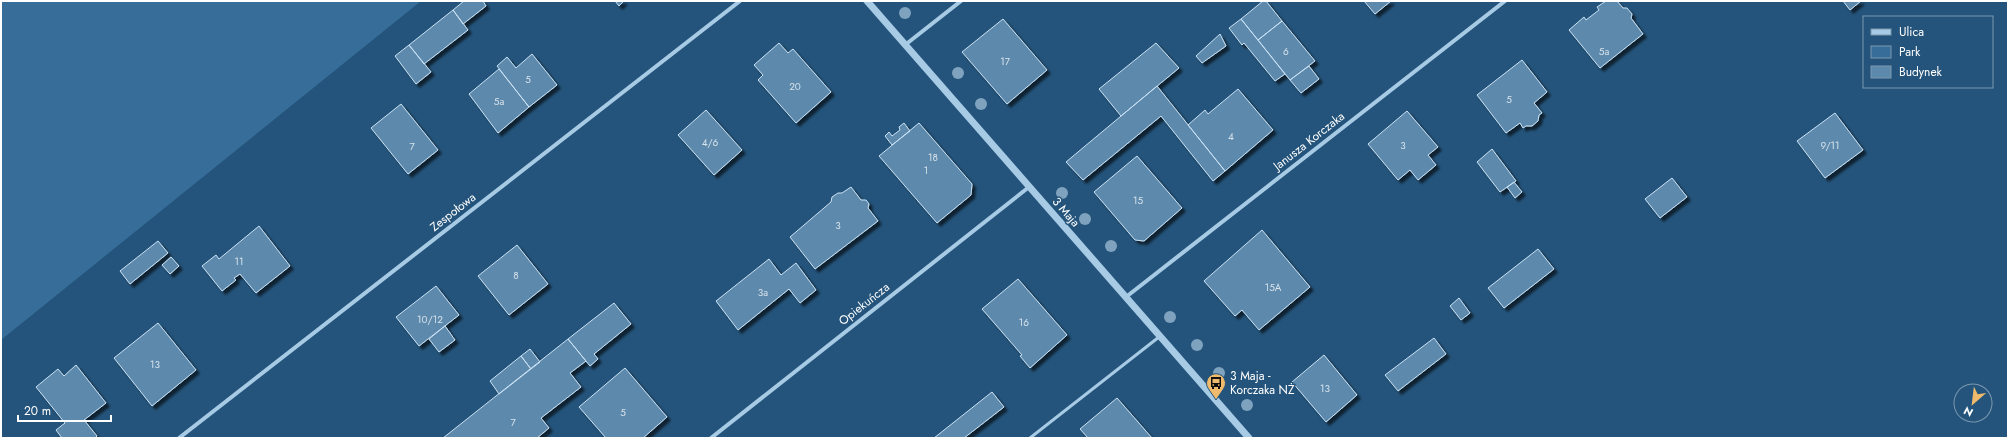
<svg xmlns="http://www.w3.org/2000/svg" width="2009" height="439" font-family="Jost,sans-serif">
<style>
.green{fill:#376e99}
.building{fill:#5d89ad;stroke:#cae2f4;filter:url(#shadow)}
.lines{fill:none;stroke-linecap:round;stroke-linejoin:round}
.service{stroke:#a7cae5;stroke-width:3}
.minor{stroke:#a7cae5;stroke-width:4}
.tertiary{stroke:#a7cae5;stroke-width:7}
.tree{fill:#7fa2be}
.labels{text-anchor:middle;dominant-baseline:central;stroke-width:3;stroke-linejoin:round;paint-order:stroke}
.number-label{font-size:10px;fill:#d6e2ea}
.street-label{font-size:12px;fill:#fff;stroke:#24547b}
.poi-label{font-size:12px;fill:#fff;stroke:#24547b;text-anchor:start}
</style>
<defs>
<filter id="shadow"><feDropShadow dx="3.5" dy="3.5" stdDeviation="1" flood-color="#0009"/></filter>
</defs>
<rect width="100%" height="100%" fill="#24547b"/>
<path class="green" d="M1,1h420l-420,339z"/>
<path class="building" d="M464,1h19l3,5 -23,18 -10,-14z
M615,1h9l-5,5z
M1263,1h3l16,20 -24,19 -17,-21z
M1364,1h27l-16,13z
M1606,1h11l6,7h4l5,6 -1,4 12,16 -43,34 -31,-38 15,-13 2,3 13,-10 -2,-3z
M1843,1h18l-11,9z
M453,10l15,20 -44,34 -15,-19z
M1003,19l44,51 -40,34 -45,-52z
M1241,19l44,55 -10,7 -31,-38 -2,2 -13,-17z
M1282,21l33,40 -25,19 -32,-40z
M1220,34l6,12 -24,17 -6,-7z
M779,43l9,10 5,-4 38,43 -35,31 -38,-43 5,-5 -9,-10z
M1156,43l23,25 -58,48 -22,-27z
M409,45l22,27 -15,12 -21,-28z
M532,54l25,31 -28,22 -32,-41 10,-9 9,11z
M1522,60l25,32 -13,11 8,10 -3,2 -1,6 -6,5h-6l-3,2 -3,-5 -14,10 -29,-38z
M1309,66l10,13 -18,14 -11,-13z
M499,69l30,38 -31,26 -29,-39z
M1157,86l68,85 -12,10 -52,-65 -78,64 -17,-18z
M1238,89l35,41 -48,41 -37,-46 17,-15 3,4z
M401,104l37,46 -30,24 -37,-46z
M706,110l36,40 -28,25 -36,-40z
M1407,111l31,36 -10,8 8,10 -18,15 -8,-10 -12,10 -30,-36z
M1835,113l28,37 -38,28 -28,-37z
M904,123l6,8 -18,14 -7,-9 4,-4 3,4 8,-6 -1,-3z
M919,123l53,61 -1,11 -34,28 -58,-67z
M1492,149l24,32 -16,11 -23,-30z
M1137,156l45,52 -38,33 -9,-1 -41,-48z
M1672,178l15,19 -27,21 -15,-19z
M1514,182l8,10 -7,6 -8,-11z
M851,187l10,13h5l3,4 -1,4 10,13 -63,48 -25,-32 41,-35 1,-5 6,-4h4z
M259,226l31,40 -34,27 -16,-19 -6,4 2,2 -14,11 -20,-25 14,-11 3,4z
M1262,230l48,57 -51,43 -17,-20 -7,6 -31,-35z
M158,241l10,12 -38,31 -10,-13z
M517,245l31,39 -39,31 -31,-39z
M1538,249l16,20 -50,39 -16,-20z
M171,257l8,9 -9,8 -8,-9z
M769,259l12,16 15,-12 20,27 -16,13 -11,-14 -51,41 -22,-29z
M1018,279l49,56 -37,33 -10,-12 2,-1 -40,-46z
M436,286l23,29 -40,31 -23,-29z
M1459,298l11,15 -9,7 -11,-14z
M614,303l17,21 -37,30 4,5 -8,7 -22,-27z
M158,323l38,47 -44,36 -38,-48z
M445,326l10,14 -16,12 -10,-13z
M1434,338l12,16 -48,37 -13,-16z
M568,339l18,22 -16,12 11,14 -40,31 8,10 -12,10h-94z
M530,349l10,13 -9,7 -10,-13z
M1324,355l33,40 -31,27 -34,-40z
M521,356l10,13 -32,25 -9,-13z
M76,365l30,38 -22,17 13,16 -2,2h-33l-6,-8 9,-7 -29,-36 22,-18 6,7z
M625,368l42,49 -24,21h-37l-27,-31z
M992,392l12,15 -40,31h-30z
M1117,398l35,40h-64l-8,-9z"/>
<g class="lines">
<path class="service" d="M1030,438l129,-101"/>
<path class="minor" d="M905,45l56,-44
M1126,297l379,-296
M179,438l561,-437
M711,438l318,-251"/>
<path class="tertiary" d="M867,1l382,437"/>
</g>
<g class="tree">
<circle cx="905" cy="13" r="6"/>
<circle cx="958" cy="73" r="6"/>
<circle cx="981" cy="104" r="6"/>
<circle cx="1062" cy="193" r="6"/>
<circle cx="1085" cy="219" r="6"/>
<circle cx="1111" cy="246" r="6"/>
<circle cx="1170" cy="317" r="6"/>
<circle cx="1197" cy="345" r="6"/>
<circle cx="1219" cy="373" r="6"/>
<circle cx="1247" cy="405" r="6"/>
</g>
<defs>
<symbol id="bus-pin" viewBox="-11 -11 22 30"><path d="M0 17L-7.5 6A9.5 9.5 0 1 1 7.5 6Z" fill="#efba6b" stroke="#24547b"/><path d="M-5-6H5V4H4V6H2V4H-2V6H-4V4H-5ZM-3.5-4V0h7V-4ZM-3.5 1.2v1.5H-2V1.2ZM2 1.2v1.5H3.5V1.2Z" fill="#111"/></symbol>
</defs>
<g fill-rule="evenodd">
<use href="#bus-pin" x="1205" y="372" width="22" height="30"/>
</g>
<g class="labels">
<g class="number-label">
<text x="1286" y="51">6</text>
<text x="1604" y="51">5a</text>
<text x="1005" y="61">17</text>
<text x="528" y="79">5</text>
<text x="795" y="86">20</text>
<text x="1509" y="99">5</text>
<text x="499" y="101">5a</text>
<text x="1231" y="136">4</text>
<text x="710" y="142">4/6</text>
<text x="1403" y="145">3</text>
<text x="1830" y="145">9/11</text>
<text x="412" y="146">7</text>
<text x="933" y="157">18</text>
<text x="926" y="170">1</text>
<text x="1138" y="200">15</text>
<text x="838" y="225">3</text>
<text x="239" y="261">11</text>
<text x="516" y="275">8</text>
<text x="1273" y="287">15A</text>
<text x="763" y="292">3a</text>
<text x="430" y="319">10/12</text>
<text x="1024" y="322">16</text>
<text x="155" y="364">13</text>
<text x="1325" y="388">13</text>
<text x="623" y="412">5</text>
<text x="513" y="422">7</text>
</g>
<g class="street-label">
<text transform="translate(1309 141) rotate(-38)">Janusza Korczaka</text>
<text transform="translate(453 212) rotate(-38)">Zespołowa</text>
<text transform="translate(1066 212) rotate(49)">3 Maja</text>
<text transform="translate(864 304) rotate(-38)">Opiekuńcza</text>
</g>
<g class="poi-label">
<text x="1230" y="376">3 Maja -<tspan x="1230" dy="14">Korczaka NŻ</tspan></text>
</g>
</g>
<rect width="2009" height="439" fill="none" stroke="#ffffff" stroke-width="4"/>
<rect x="1863" y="16" width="130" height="72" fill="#24547b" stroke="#7c98b0"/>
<rect x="1871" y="29" width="20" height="6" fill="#a7cae5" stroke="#7c98b0"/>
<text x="1899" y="36" font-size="12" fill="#ffffff">Ulica</text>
<rect x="1871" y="46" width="20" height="12" fill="#376e99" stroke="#7c98b0"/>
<text x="1899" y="56" font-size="12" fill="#ffffff">Park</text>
<rect x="1871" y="66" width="20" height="12" fill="#5d89ad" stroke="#7c98b0"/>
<text x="1899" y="76" font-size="12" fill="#ffffff">Budynek</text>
<g transform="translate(1973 403) rotate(208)"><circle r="19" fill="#24547b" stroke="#7c98b0"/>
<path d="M0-3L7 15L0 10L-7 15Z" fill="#efba6b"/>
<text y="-6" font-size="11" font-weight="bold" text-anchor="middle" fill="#ffffff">N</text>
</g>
<path d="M18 415v6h93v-6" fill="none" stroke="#ffffff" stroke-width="2"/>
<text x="24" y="415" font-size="12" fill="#ffffff" stroke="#24547b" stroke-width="3" paint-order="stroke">20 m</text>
</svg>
